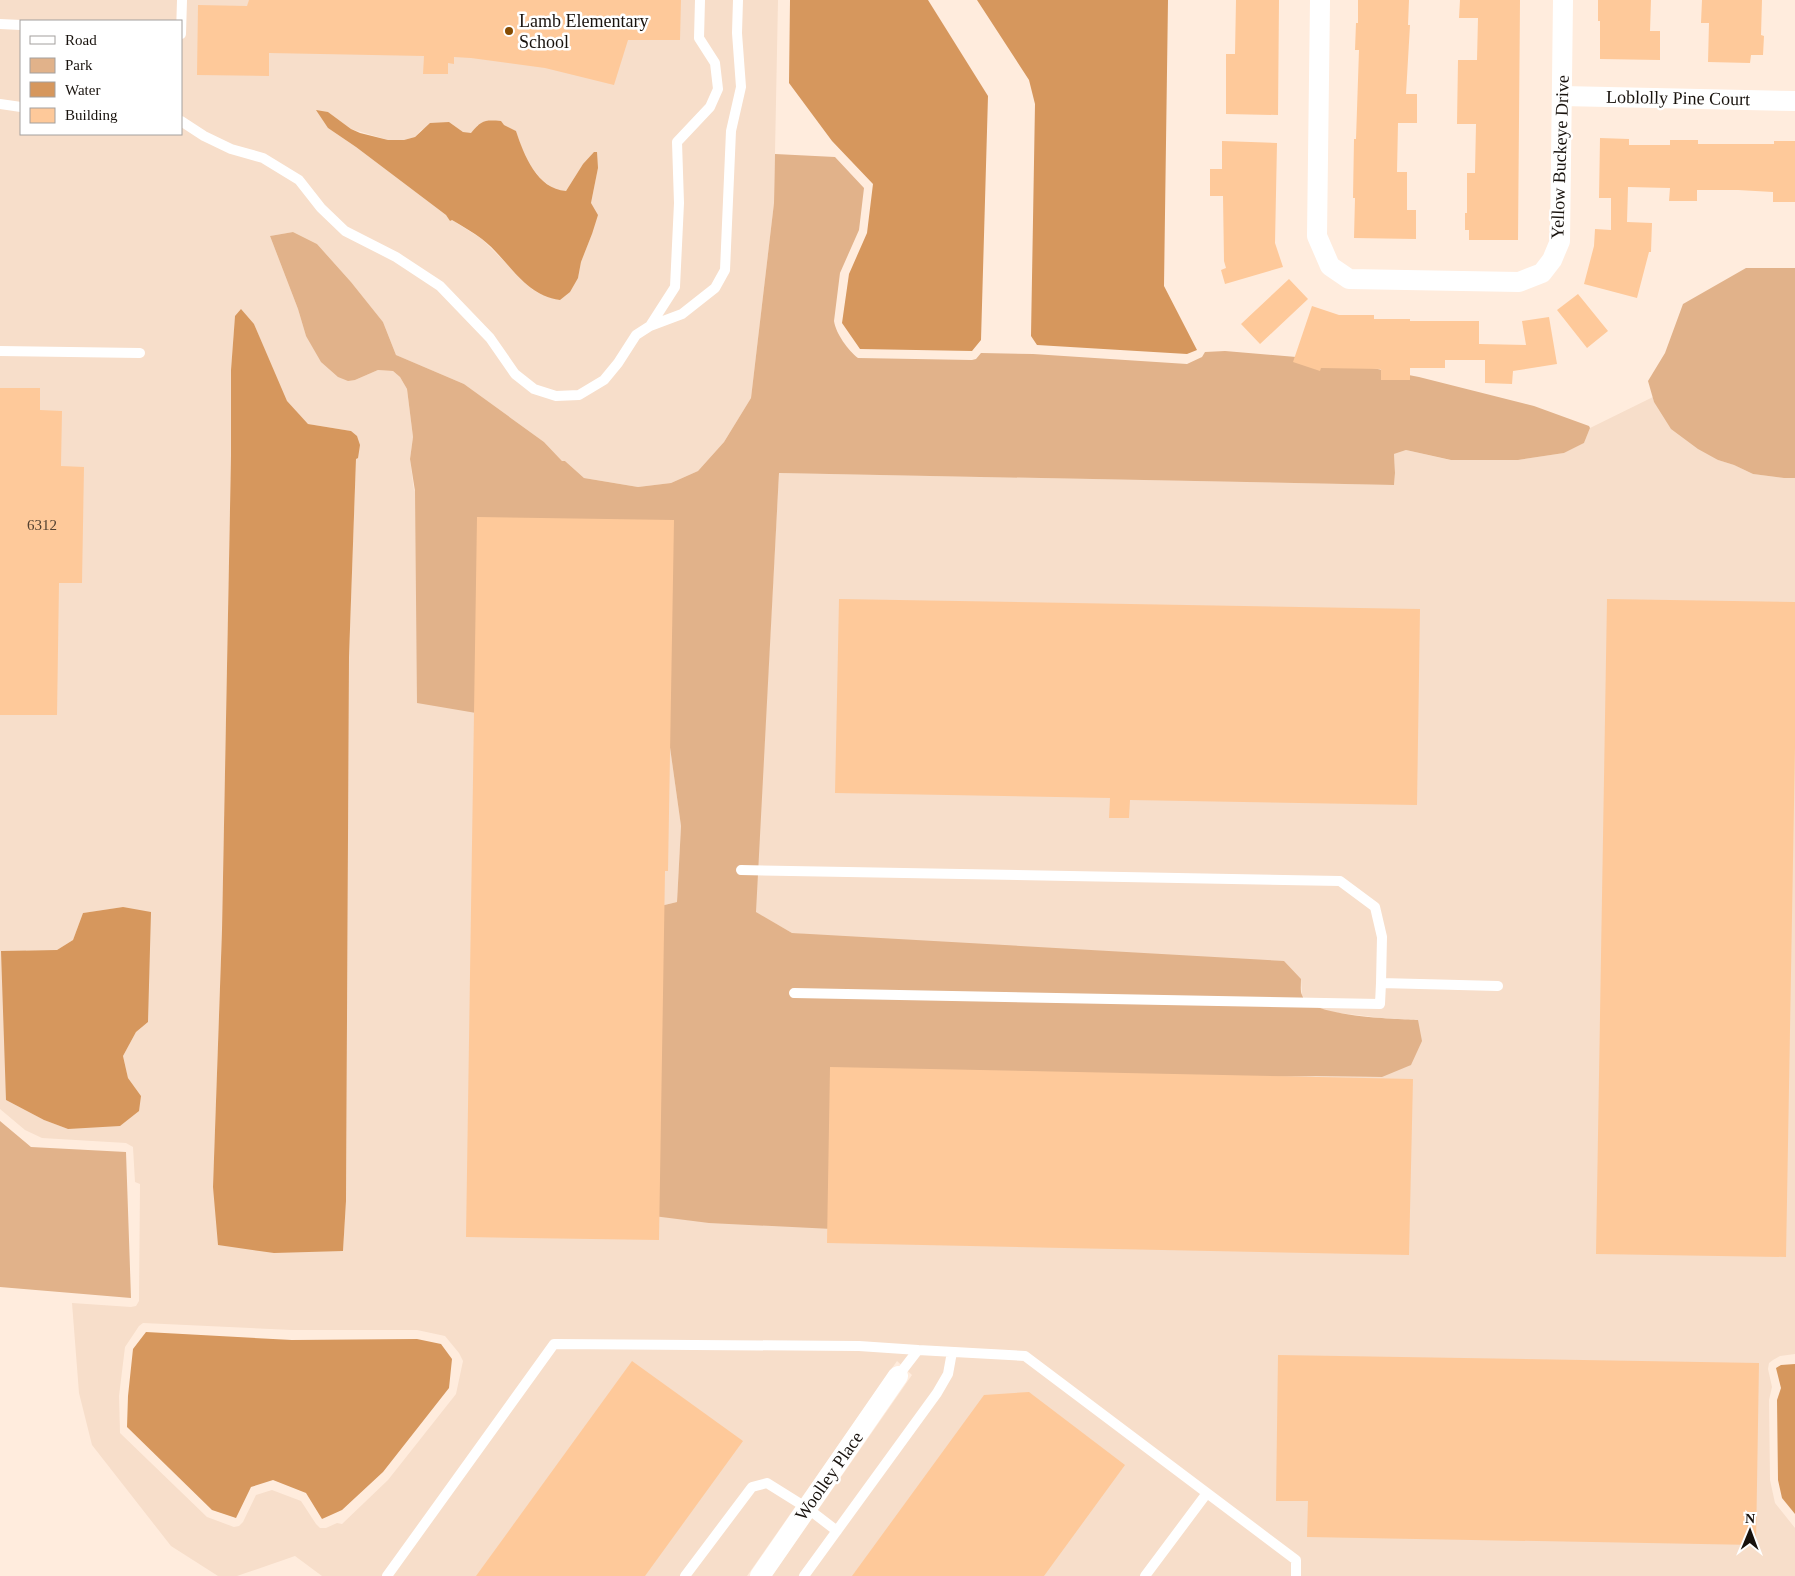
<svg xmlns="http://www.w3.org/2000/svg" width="1795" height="1576" font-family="'Times New Roman',serif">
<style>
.built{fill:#f7deca;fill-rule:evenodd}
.green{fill:#e1b28a}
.water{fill:#d6975d}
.building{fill:#fec99a}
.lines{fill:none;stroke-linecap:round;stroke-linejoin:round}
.service{stroke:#fff;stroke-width:10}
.minor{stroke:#fff;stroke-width:20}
.poi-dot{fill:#864c03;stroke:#fff;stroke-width:2}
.labels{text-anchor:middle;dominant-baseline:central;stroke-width:5;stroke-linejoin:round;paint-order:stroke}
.number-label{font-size:15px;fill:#524030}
.poi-label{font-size:18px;fill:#18120d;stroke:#fff;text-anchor:start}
.street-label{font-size:18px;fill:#18120d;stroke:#fff}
</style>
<rect width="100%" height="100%" fill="#ffecdd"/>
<path class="built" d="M0,0h778l-4,203 -23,195 -27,44 -26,29 -27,12 -33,4 -54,-9 -19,-17h-3l-18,-19 -80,-58 -68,-29 -13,-33 -32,-40 -34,-38 -24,-12 -23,4 28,73 8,27 49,44 23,-10 15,1 7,6 7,12 6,48 -3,22 4,31 253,236 14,100 -4,76 -29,7 544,170 124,-3 66,1 36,-57 -27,-1 -61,-7 -22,-9 -6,-8 -1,-16 -509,-46 -37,-21 24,-439 615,12 1,-12 -1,-19 12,-4 44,10h68l46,-7 20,-10 6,-15 63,-31 1,5 64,58 16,5 19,9 31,4h11v876l-15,2 -7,4 -4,3 -1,6 4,18 -3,13 1,80 5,23 20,25v48h-1023l140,-201 -15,-14 -150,215h-425l-27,-20 -58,20h-19l-47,-30 -79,-101 -13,-52 -7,-90 59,4 5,-1 3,-5 1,-117 -5,-2 -2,-35 -7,-4 -84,-5 -17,-8 -25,-21zM21,21h160v113h-160zM328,112l23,17 37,11h16l11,-3 6,-7 28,-8 14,10 8,2 7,-9h26l12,6 7,21 4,10 15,18 13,10 11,1 17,-27 15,4 -7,35 1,31 -11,28 -3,16 -45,12 -51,-51 -30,-19 -2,1 -4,-6 -90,-68 -28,-19zM235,316l19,8 32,77 22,23 43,7 5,27 -7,199 -3,544 -3,50 -130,-64 9,-257 9,-474v-86zM123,907l25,115 -12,10 -13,24 5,22 13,18 -73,33 -24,-9 -38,-20 20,-150h31l16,-10 10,-27zM143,1323l149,7h125l28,6 14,17 4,8 -7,33 -68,86 -46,44 -5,-1 -11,5h-6l-4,-4 -15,-23 -29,-11 -16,5 -13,27 -4,4 -5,1 -27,-10 -87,-84 -1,-37 6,-49 14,-21z"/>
<path class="green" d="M775,154l60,3 29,31 -5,42 -19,43 -6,48c2,13 14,29 24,37l114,2 4,-1 5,-6 52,1 154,10 15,-7 3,-5 20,-1 106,9 88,17 115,29 55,20 1,2 -6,15 -20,10 -46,7h-67l-45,-10 -12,4 1,19 -1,12 -615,-12 -23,439 36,21 492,28 17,18c0,5 -1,12 1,16 7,22 95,24 116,25l4,21 -11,24 -29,12 -66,-1 -124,3 -138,161 -345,-17 -143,-18 82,-296 29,-7 4,-76 -14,-100h-114l-136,-23 -2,-212 -5,-32 3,-22 -6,-48 -7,-12 -7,-6 -15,-1 -23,10 -7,1 -10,-4 -17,-15 -15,-26 -8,-27 -28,-73 23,-4 24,12 34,38 32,40 13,33 68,29 80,58 18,19h3l19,17 54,9 33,-4 27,-12 26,-29 27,-44 23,-195z
M1746,268h49v210h-11l-31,-4 -19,-9 -16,-5 -20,-11 -27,-20 -17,-27 -6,-21 17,-28 18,-49z
M0,1121l31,26 95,5 5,146 -131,-11z"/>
<path class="water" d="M790,0h138l60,96 -7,244 -9,11 -112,-2 -18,-26 7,-49 18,-41 6,-49 -41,-43 -43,-58z
M977,0h191l-4,286 33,64 -10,4 -150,-9 -6,-9 4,-232 -6,-24z
M316,110l12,2 23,17 9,4 28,7h16l11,-3 15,-14 19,-1 14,10 8,1c11,-13 13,-13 30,-12l3,4 12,6c8,24 21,58 50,60l17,-27 11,-12h3l1,16 -7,35 7,12 -6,19 -11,28 -3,16 -8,14 -10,8c-37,-5 -51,-40 -78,-61 -9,-7 -20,-13 -30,-19l-2,1 -4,-6 -90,-68 -28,-19z
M241,309l13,15 33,77 21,23 43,7 6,5 3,9 -2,13 -2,1 -7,198 -3,544 -3,50 -69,2 -56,-8 -5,-58 9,-257 9,-474v-86l4,-54z
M123,907l28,5 -3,110 -12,10 -13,24 5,22 13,18 -2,15 -19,15 -52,3 -24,-9 -38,-20 -5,-149 56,-1 16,-10 10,-27z
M146,1332l146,8 125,-1 24,5 11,15 -3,29 -66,84 -41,38 -20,9 -16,-26 -33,-13 -22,7 -15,31 -24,-8 -85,-83 1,-31 5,-47z
M1795,1364v150l-13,-16 -4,-18 -1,-80 4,-12 -5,-20 5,-3z"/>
<path class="building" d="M249,0h432l-1,40h-52l-14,45 -69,-17 -74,-10 -17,-1v7l-6,-1v11h-25l1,-18 -155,-3v23l-72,-1 1,-70 49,1z
M1236,0h43l-1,115 -52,-1v-60h9z
M1358,0h51l-1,25h2l-4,69h11v29h-19l-1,49h10v38h9v29l-62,-1 1,-40h-2l1,-59h2l3,-89h-4l1,-27h2z
M1460,0h60l-2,240h-49v-10h-4v-17h2v-40h8l1,-49h-19l1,-64h19l1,-42h-19z
M1598,0h53l-1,31h10v29l-60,-1v-38h-2z
M1702,0h60l-1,35 3,1 -1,19h-12l-1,8 -42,-1 1,-39h-8z
M1600,138l29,1v6h41v-5h28v4h76v-3h21v61h-22v-10l-35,-2h-41v11h-28l1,-13 -42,-1 -1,35 25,1 -1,29h-2l-12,46 -53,-14 10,-38 1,-17 16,1v-32h-12z
M1222,141l55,2 -2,100 8,24 -58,17 -4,-14 5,-2 -2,-7 -1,-65h-13v-27h12z
M1289,279l19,20 -48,45 -19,-20z
M1578,294l30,37 -21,17 -30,-38z
M1312,306l27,9h35v4h36v2h69v23l47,1 -4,-24 27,-4 8,47 -44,7 -1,13 -27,-1v-23h-40v8h-35v12h-29v-11l-60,-1 -1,3 -27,-9z
M0,388h40v22l22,1 -1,55 23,1 -2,116h-23l-2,132h-57z
M477,517l197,3 -6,351h-3l-6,369 -193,-3z
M839,599l581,10 -3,196 -287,-5 -1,18h-20l1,-20 -275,-5z
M1607,599l188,3v145l-9,510 -190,-3z
M830,1067l583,12 -4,176 -582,-12z
M1278,1355l481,8 -3,182 -449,-8 1,-36h-32z
M632,1361l111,80 -98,135h-169z
M1029,1392l96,73 -81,111h-192l132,-181z"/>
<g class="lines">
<path class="service" d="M0,24l21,1
M181,34l1,-34
M0,104l21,3
M181,121l23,15 27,13 32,9 36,22 22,28 24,23 51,26 44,29 50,52 25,36 19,15 22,7 23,-1 25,-15 14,-17 18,-28 14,-9 32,-12 33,-26 10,-18 6,-139 10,-44 -4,-54 1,-33
M650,326l25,-39 4,-84 -2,-61 33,-35 8,-18 -3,-26 -16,-25 1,-38
M0,351l140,2
M741,870l599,11 35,26 7,30 -1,46 117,3
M794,993l586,11 1,-21
M918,1350l107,6 271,204v16
M387,1576l167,-232 305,2 59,4 -20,26
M685,1576l67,-89 15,-4 40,25 30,23
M804,1576l133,-183 11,-19 4,-22
M1145,1576l62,-83"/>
<path class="minor" d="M1320,0l-3,236 13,30 19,13 170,3 23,-9 10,-13 8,-19 3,-241
M1562,96l233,5
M760,1576l138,-200"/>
</g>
<circle class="poi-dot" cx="509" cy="31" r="5"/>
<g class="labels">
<g class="number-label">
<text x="42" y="525">6312</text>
</g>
<g class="poi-label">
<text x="519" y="21">Lamb Elementary<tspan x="519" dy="21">School</tspan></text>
</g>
<g class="street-label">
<text transform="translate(1678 98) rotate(1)">Loblolly Pine Court</text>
<text transform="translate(1560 157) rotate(-88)">Yellow Buckeye Drive</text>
<text transform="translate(829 1476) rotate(-55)">Woolley Place</text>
</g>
</g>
<rect x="20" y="20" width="162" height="115" fill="#ffffff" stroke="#a3a09e"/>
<rect x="30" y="36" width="25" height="8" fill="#ffffff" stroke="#a3a09e"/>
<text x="65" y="45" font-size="15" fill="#18120d">Road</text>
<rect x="30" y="58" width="25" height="15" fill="#e1b28a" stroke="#a3a09e"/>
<text x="65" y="70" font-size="15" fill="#18120d">Park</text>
<rect x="30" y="82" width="25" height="15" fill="#d6975d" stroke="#a3a09e"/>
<text x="65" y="95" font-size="15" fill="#18120d">Water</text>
<rect x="30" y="108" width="25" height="15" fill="#fec99a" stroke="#a3a09e"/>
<text x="65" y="120" font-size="15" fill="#18120d">Building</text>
<g transform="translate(1750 1531) rotate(1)" stroke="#ffffff" stroke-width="4" paint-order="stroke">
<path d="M0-4L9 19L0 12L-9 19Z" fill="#18120d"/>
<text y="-8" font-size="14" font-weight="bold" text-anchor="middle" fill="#18120d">N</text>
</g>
</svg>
